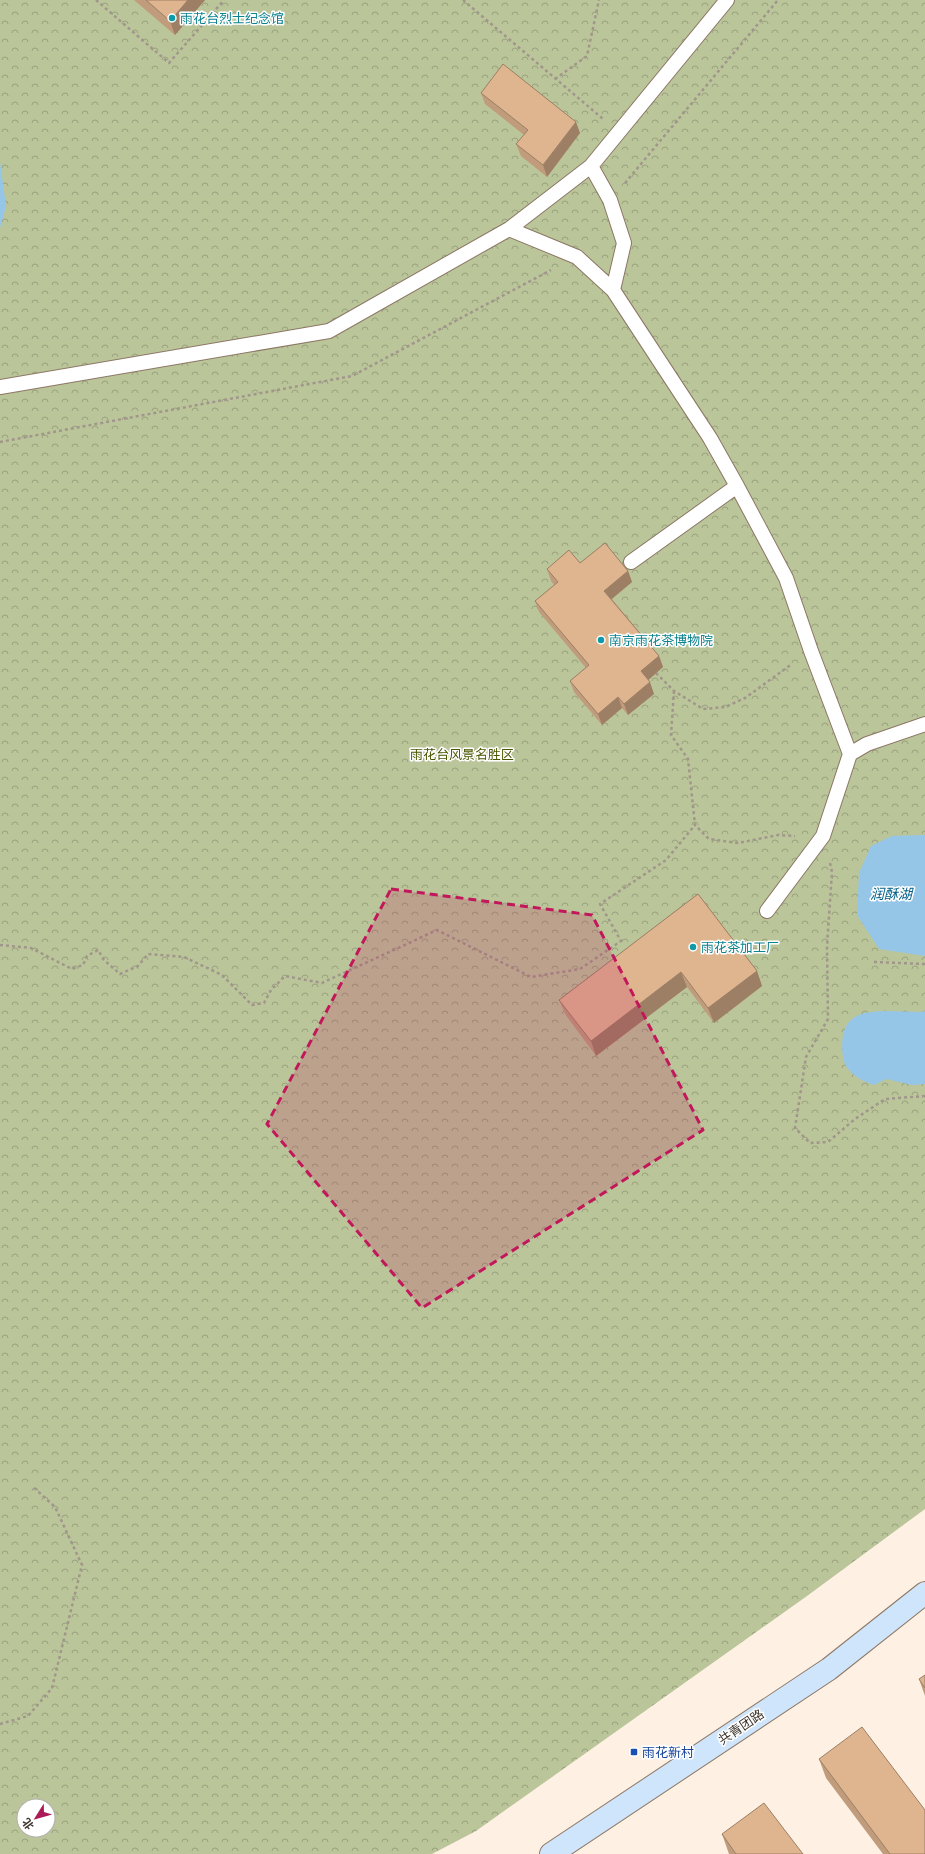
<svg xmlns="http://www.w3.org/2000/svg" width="925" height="1854" font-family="'Work Sans','Noto Sans SC',sans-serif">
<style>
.park{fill:url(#park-crowns);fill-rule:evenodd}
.water{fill:#95c6e7}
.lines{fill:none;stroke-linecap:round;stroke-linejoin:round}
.lane-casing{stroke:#8c7765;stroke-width:16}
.secondary-casing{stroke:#8c7765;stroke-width:24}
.path{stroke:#a1968b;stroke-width:2.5;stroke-dasharray:3 3;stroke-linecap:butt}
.lane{stroke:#fff;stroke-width:14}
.secondary{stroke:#cfe5fb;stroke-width:22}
.wall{fill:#c09c7c}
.shaded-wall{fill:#9c7f65}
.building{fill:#dfb590;stroke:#9c7f65}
.marked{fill:#c2185b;fill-opacity:0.2;stroke:#c2185b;stroke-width:3;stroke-dasharray:8 5;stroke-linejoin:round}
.culture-dot{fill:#0f9aa8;stroke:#fff;stroke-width:1.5}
.transit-dot{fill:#1a4fb4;stroke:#fff;stroke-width:1.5}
.labels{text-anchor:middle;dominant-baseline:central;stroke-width:3;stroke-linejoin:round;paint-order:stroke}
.culture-label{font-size:13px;fill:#0d838f;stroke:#fff;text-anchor:start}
.park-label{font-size:13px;fill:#495500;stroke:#fff}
.street-label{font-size:13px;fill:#3e362d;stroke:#fff}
.transit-label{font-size:13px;fill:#164399;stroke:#fff;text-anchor:start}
.water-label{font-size:14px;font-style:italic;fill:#015d87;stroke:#fff}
</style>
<defs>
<pattern id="park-crowns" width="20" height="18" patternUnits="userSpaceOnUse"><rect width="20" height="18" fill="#bbc59a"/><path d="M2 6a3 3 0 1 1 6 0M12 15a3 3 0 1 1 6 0" fill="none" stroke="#99a17e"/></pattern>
</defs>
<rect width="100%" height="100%" fill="#fef0e3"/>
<path class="park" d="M0,0h925v1509l-118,87 -331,235 -44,23h-432zM24,1806h24v24h-24z"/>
<path class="water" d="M0,162l6,44 -6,22z
M925,835v121l-46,-7 -22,-34 2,-42 12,-27 21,-10z
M884,1011l38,1 3,-1v73l-13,1 -26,-6 -12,6c-10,-3 -19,-8 -26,-16 -8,-9 -8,-38 1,-47 9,-10 22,-10 35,-11z"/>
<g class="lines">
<defs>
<path id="lane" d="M591,166l19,34 14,43 -11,47 97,148 27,48 49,92 25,73 39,103
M509,229l68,28 36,33
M0,387l329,-56 180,-102 82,-63 136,-166
M631,562l106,-76
M767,911l56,-75 27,-82 17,-10 58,-20"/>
<path id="secondary" d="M551,1854l278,-185 96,-76"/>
</defs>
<use href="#lane" class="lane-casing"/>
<use href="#secondary" class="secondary-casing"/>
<path class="path" d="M96,0l73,63 55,-63
M463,0l140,119
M555,79l32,-23 12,-56
M625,183l153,-183
M0,442l352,-66 199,-106
M656,673l18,18 29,18 22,-2 20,-9 47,-34
M674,691l-3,44 17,24 7,66 14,14 29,4 40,-8 17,1
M830,863l2,9 -5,74 1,73 -22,38 -11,71 15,15 18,-1 27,-23 30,-20 40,-3
M0,945l31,3 41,21 11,-4 4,-9 11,-6 6,10 16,14 18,-8 10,-12 36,3 38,18 30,30 12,-2 7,-13 14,-14 37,7 115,-53 94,47 49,-8 41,-28 -21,-37 66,-44 29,-35
M874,962l51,2
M0,1724l28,-8 24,-28 30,-123 -27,-58 -23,-21"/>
<use href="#lane" class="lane"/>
<use href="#secondary" class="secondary"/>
</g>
<path class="wall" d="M134,0h71l-30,35z
M481,93l99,40 -33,44 -26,-21 -5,-12 8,-9 -39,-31z
M580,563l48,8 4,11 -20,17 47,57 4,11 -15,13 6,14 -26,21 -6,-7 -20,17 -28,-33 -4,-11 16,-13 -47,-56 -4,-11 19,-16 -3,-4 -4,-12z
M698,894l59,77 5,15 -48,37 -27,-36 -91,69 -31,-42 -6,-14z
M925,1675v21l-6,-17z
M819,1759l106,95h-42l-57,-76z
M722,1834l81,20h-74z"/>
<path class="shaded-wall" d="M188,0h17l-30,35 -5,-14z
M576,122l4,11 -33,44 -4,-12z
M628,571l4,11 -24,20 -4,-11z
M659,656l4,11 -18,16 -4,-12z
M650,682l4,12 -26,21 -4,-11z
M618,697l4,11 -20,17 -4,-11z
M757,971l5,15 -48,37 -6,-15z
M681,972l6,15 -91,69 -5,-15z"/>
<path class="building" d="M146,0h42l-18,21z
M503,64l73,58 -33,43 -27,-21 12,-14 -47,-37z
M605,543l23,28 -24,20 55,65 -18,15 9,11 -26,22 -6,-7 -20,17 -28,-33 19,-16 -54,-64 23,-19 -11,-13 22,-19 11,13z
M698,894l59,77 -49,37 -27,-36 -90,69 -32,-41z
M925,1675v13l-6,-9z
M862,1727l63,83v44h-35l-71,-95z
M764,1803l39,51h-67l-14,-20z"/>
<path class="marked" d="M391,889l201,26 111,215 -281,178 -155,-184z"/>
<g class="culture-dot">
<circle cx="172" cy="18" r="4"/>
<circle cx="601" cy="640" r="4"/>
<circle cx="693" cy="947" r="4"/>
</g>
<rect class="transit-dot" x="630" y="1748" width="8" height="8" rx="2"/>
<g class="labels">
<g class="culture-label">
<text x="180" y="18">雨花台烈士纪念馆</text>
<text x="609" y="640">南京雨花茶博物院</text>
<text x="701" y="947">雨花茶加工厂</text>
</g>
<g class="park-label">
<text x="462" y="754">雨花台风景名胜区</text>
</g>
<g class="street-label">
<text transform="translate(741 1727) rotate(-34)">共青团路</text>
</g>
<g class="transit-label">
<text x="642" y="1752">雨花新村</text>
</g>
<g class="water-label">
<text x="891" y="894">润酥湖</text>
</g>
</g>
<g transform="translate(36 1818) rotate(233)"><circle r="19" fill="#ffffff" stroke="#b2afab"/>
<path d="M0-3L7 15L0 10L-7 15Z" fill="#aa1b58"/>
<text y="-6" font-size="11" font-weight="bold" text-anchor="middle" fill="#3e362d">北</text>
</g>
</svg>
